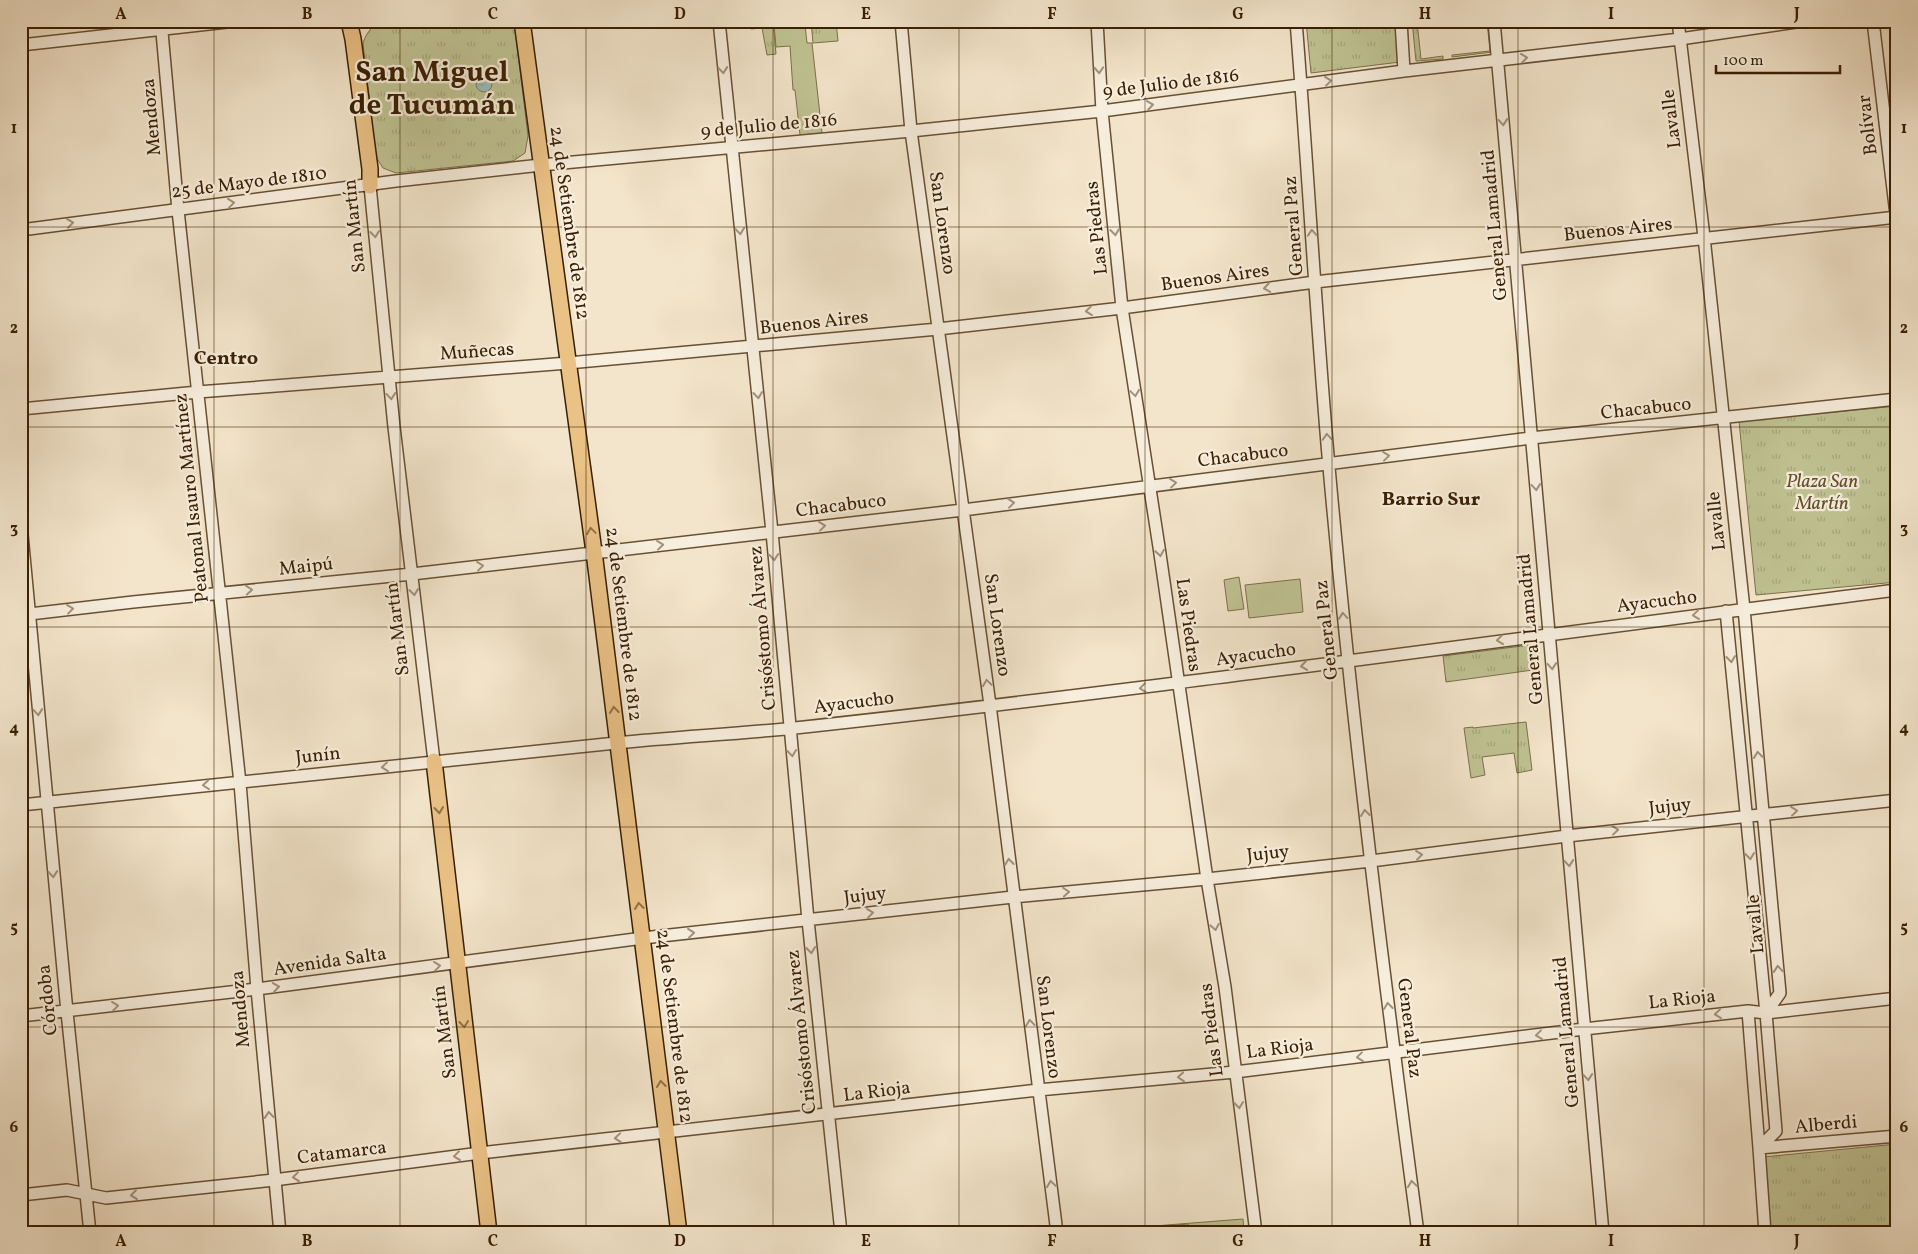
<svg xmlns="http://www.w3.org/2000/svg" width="1918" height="1254" font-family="Vollkorn,serif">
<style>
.grass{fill:url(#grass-tufts);stroke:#7c714a}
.garden{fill:#c0c393;stroke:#7c714a}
.water{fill:url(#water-ripples);stroke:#747f70}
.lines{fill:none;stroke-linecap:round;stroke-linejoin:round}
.minor-casing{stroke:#685034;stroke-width:14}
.major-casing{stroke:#391f02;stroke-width:18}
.minor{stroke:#f7eedd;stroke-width:11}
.major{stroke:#eac286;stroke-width:15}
.oneway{stroke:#a2917a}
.oneway2{stroke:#927044}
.grid{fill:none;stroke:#391f02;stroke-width:1;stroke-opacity:0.55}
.labels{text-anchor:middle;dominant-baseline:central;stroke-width:4.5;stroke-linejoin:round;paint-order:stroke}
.street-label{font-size:19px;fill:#391f02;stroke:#f7eedd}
.park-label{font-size:19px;font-style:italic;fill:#62502e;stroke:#f7eedd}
.neighbourhood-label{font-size:20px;font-weight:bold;fill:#391f02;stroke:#f7eedd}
.town-label{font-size:29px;font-weight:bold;fill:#391f02;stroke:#f7eedd}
.neatline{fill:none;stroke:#391f02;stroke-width:2}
.grid-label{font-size:16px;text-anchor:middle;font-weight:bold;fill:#391f02}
</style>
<defs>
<pattern id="grass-tufts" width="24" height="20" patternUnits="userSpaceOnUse" patternTransform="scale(1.25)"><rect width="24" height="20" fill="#c0c393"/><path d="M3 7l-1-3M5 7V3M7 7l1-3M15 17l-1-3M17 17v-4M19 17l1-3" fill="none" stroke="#a6a77d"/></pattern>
<pattern id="water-ripples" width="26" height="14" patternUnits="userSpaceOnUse" patternTransform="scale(1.25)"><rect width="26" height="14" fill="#9bbfb9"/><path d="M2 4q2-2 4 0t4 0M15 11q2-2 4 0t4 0" fill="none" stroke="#86a49d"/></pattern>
</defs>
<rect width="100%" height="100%" fill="#f3e5cb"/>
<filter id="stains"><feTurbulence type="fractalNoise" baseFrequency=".004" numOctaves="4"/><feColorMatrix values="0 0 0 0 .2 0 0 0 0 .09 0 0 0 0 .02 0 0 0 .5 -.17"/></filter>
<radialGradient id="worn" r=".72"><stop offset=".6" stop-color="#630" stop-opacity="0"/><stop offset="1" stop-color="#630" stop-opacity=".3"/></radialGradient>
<path class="grass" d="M384,21h130l14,115 -3,17 -12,8 -117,12 -13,-5 -7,-11 -13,-114c4,-12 10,-18 21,-22z
M750,21h23l3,33 -9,1 -5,-27 -11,1z
M811,21h25l2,20 -25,2z
M1306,21h89l5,41 -89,11z
M1412,21h5l4,38 22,-3v3l-27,2z
M1487,21h3l2,31 -40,5v-2l38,-4z
M1897,406v176l-141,13 -17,-174z
M1538,644l2,25 -94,13 -3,-26z
M1526,722l6,48 -15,3 -3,-20 -32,4 3,18 -14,3 -7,-50 9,-1v1z
M1897,1144v89h-128l-6,-76z
M1243,1219l1,14h-90v-7z"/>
<path class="garden" d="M781,21h29v3l-5,1 2,18h5l10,90 -22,2 -5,-45h-2l-3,-44 -14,1 -2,-22 7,-1z
M1239,577l5,32 -16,2 -4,-31z
M1300,579l3,33 -54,6 -4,-33z
M1188,1224v9h-33v-6z"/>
<path class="water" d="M476 84a8 8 0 1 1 16 0a8 8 0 1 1-16 0Z"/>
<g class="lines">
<defs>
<path id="minor" d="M161,21l17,189 62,573 17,206 23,244
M719,21l53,511 36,388 33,313
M901,21l10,110 79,574 67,528
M1097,21l5,90 20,197 37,239 48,332 18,108 31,246
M1296,21c12,149 20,298 33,446 23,256 55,511 89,766
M1401,21l3,50
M1494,21l109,1212
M1678,21l26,216 40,372 36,384 -14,20
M1873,21l24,202
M21,45l215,-24
M370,186l24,241 40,334
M21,230l375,-49 145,-16 370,-34 191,-20 302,-40 276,-32 123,-18
M21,409l177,-17 370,-29 370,-34 184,-21 193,-26 582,-65
M21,524l46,488 23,221
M1726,611l40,402 10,118 -17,17 6,85
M21,615l112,-13 279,-28 551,-64 568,-72 366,-39
M21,805c198,-21 396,-43 595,-62 59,-6 120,-9 179,-15 368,-40 735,-92 1102,-138
M1748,1011l11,137 138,-12
M21,1016l236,-27 386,-51 370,-41 194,-18 164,-18 196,-25 330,-36
M21,1195l46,-5 39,8 168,-18 206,-27 558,-63 197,-18 349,-43 164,-18 18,2 131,-15"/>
<path id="major" d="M349,21l4,18 17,130v17
M522,21l72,531 85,681
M434,761l55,472"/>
</defs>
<use href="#minor" class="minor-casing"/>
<use href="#major" class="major-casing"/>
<use href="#minor" class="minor"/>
<use href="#major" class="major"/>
</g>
<defs><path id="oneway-chevron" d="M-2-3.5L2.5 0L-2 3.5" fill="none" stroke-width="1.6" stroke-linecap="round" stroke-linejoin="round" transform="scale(1.25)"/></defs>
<g class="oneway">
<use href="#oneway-chevron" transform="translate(1524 58) rotate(-7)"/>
<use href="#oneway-chevron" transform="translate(723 70) rotate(85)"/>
<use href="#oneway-chevron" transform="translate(1099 70) rotate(87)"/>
<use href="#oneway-chevron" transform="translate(1328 81) rotate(-7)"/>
<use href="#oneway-chevron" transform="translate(1150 105) rotate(-8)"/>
<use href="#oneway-chevron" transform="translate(1503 122) rotate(85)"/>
<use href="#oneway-chevron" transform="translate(231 203) rotate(-7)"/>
<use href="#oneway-chevron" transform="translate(70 223) rotate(-7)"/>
<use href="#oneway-chevron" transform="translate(740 231) rotate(84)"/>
<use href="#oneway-chevron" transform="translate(1115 232) rotate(84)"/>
<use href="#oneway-chevron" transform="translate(1312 233) rotate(-94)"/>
<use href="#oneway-chevron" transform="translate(375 234) rotate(84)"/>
<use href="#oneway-chevron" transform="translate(1267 288) rotate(172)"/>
<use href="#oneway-chevron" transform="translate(1089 311) rotate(174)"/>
<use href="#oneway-chevron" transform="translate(1135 393) rotate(82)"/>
<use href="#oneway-chevron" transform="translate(758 395) rotate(84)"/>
<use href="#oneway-chevron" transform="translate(391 396) rotate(85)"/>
<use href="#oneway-chevron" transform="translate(1327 437) rotate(-94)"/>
<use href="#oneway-chevron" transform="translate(1386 456) rotate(-7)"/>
<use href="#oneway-chevron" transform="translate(1173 483) rotate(-7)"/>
<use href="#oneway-chevron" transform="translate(1536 487) rotate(85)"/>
<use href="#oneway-chevron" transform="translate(1011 503) rotate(-7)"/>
<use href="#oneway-chevron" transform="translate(822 526) rotate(-7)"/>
<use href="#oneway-chevron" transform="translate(660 545) rotate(-6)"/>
<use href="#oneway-chevron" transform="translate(1160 553) rotate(81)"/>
<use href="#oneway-chevron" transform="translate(774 557) rotate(85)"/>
<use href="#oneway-chevron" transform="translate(480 566) rotate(-7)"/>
<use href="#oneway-chevron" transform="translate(249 590) rotate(-5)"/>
<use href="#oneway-chevron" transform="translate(414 592) rotate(83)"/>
<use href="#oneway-chevron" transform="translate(70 609) rotate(-7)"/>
<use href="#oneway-chevron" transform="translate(1696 615) rotate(173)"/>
<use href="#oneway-chevron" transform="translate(1343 616) rotate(-95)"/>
<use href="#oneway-chevron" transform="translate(1500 640) rotate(173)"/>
<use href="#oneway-chevron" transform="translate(1731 659) rotate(84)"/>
<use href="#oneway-chevron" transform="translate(1304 666) rotate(172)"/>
<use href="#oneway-chevron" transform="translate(1552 666) rotate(85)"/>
<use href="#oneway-chevron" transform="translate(987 683) rotate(-98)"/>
<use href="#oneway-chevron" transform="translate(1143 688) rotate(173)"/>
<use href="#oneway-chevron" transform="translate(38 712) rotate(85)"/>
<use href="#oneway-chevron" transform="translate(792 753) rotate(84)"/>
<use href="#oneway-chevron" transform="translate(1758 755) rotate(-96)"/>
<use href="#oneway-chevron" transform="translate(385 767) rotate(174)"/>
<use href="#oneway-chevron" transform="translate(206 785) rotate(175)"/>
<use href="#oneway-chevron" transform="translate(1794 811) rotate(-6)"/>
<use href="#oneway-chevron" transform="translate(1365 813) rotate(-97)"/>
<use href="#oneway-chevron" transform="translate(1615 830) rotate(-6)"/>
<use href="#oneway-chevron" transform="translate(1419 855) rotate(-7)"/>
<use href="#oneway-chevron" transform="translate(1750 856) rotate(84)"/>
<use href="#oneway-chevron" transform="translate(1009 862) rotate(-97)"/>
<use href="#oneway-chevron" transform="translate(1569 863) rotate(85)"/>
<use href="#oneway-chevron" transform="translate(53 874) rotate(85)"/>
<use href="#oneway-chevron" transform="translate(1066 892) rotate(-5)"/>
<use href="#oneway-chevron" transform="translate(870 913) rotate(-7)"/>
<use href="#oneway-chevron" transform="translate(1215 927) rotate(80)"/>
<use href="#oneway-chevron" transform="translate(691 933) rotate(-6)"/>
<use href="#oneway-chevron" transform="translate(811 950) rotate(84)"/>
<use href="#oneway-chevron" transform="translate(437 966) rotate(-7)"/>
<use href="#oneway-chevron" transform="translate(1778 969) rotate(-95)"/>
<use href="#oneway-chevron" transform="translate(276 987) rotate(-8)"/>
<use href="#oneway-chevron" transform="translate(115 1006) rotate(-7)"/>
<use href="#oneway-chevron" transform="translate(1388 1006) rotate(-97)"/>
<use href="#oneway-chevron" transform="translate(1718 1014) rotate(174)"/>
<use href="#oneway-chevron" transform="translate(1030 1023) rotate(-97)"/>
<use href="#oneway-chevron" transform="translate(1539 1035) rotate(173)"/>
<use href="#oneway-chevron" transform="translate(1360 1057) rotate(173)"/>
<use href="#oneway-chevron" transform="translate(1181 1077) rotate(175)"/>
<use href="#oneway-chevron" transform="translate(1588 1077) rotate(85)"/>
<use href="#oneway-chevron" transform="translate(1239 1105) rotate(83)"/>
<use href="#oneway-chevron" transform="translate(269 1115) rotate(-95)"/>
<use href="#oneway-chevron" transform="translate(618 1138) rotate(174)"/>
<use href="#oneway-chevron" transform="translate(457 1156) rotate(173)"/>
<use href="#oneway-chevron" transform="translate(296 1177) rotate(173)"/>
<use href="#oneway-chevron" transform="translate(1051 1184) rotate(-98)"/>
<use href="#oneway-chevron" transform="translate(1412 1184) rotate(-98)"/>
<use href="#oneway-chevron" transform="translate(134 1195) rotate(173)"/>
</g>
<g class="oneway2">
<use href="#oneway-chevron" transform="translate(591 531) rotate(-98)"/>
<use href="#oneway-chevron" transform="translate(614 710) rotate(-97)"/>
<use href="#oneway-chevron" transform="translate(439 810) rotate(84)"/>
<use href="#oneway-chevron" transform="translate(639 906) rotate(-97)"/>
<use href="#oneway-chevron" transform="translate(464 1024) rotate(83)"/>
<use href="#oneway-chevron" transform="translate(661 1084) rotate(-97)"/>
</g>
<path class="grid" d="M214,21v1212M400,21v1212M586,21v1212M773,21v1212M959,21v1212M1145,21v1212M1332,21v1212M1518,21v1212M1704,21v1212M21,227h1876M21,427h1876M21,627h1876M21,827h1876M21,1027h1876"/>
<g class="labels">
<g class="street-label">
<text transform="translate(1171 84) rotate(-7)">9 de Julio de 1816</text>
<text transform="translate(152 117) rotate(-95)">Mendoza</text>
<text transform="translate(1672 119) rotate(-97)">Lavalle</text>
<text transform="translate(1868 125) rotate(-97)">Bolívar</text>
<text transform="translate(769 126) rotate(-5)">9 de Julio de 1816</text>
<text transform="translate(249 183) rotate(-7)">25 de Mayo de 1810</text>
<text transform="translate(569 223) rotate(82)">24 de Setiembre de 1812</text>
<text transform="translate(942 223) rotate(82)">San Lorenzo</text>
<text transform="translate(1495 225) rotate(-95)">General Lamadrid</text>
<text transform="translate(355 226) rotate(-96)">San Martín</text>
<text transform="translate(1294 226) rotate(-94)">General Paz</text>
<text transform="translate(1097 228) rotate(-96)">Las Piedras</text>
<text transform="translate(1618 230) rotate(-6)">Buenos Aires</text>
<text transform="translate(1215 278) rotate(-8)">Buenos Aires</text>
<text transform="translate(814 323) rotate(-6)">Buenos Aires</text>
<text transform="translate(477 352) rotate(-4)">Muñecas</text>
<text transform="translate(1646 409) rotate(-6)">Chacabuco</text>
<text transform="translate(1243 456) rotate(-7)">Chacabuco</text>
<text transform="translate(192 498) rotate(-96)">Peatonal Isauro Martínez</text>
<text transform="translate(841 506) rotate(-7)">Chacabuco</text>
<text transform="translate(1717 521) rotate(-96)">Lavalle</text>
<text transform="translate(306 567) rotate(-6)">Maipú</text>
<text transform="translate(1657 602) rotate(-7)">Ayacucho</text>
<text transform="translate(623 624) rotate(83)">24 de Setiembre de 1812</text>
<text transform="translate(997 625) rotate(82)">San Lorenzo</text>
<text transform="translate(1188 625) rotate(82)">Las Piedras</text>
<text transform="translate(763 628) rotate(-95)">Crisóstomo Álvarez</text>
<text transform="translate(398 629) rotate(-97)">San Martín</text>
<text transform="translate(1531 629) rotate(-95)">General Lamadrid</text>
<text transform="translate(1327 630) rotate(-96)">General Paz</text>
<text transform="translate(1256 655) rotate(-8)">Ayacucho</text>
<text transform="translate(854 703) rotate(-7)">Ayacucho</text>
<text transform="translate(318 756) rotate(-6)">Junín</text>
<text transform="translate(1670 807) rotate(-6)">Jujuy</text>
<text transform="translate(1268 854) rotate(-6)">Jujuy</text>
<text transform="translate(865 896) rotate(-7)">Jujuy</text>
<text transform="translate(1756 924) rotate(-95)">Lavalle</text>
<text transform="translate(330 962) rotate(-8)">Avenida Salta</text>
<text transform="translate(48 1000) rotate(-96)">Córdoba</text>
<text transform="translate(1682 1000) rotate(-6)">La Rioja</text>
<text transform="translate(241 1009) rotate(-95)">Mendoza</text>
<text transform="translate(674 1026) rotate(83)">24 de Setiembre de 1812</text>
<text transform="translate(1048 1027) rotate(83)">San Lorenzo</text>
<text transform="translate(1409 1028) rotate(83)">General Paz</text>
<text transform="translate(1212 1030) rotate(-97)">Las Piedras</text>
<text transform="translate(445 1032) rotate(-97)">San Martín</text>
<text transform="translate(802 1032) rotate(-96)">Crisóstomo Álvarez</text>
<text transform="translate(1567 1032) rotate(-95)">General Lamadrid</text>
<text transform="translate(1280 1049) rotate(-7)">La Rioja</text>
<text transform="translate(877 1092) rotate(-7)">La Rioja</text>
<text transform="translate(1826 1125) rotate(-5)">Alberdi</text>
<text transform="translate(342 1153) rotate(-7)">Catamarca</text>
</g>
<g class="park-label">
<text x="1822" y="482">Plaza San<tspan x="1822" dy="22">Martín</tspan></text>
</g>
<g class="neighbourhood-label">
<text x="226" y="359">Centro</text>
<text x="1431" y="500">Barrio Sur</text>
</g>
<g class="town-label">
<text x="432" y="73">San Miguel<tspan x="432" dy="33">de Tucumán</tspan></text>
</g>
</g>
<rect width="1918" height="1254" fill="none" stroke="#f3e5cb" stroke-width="55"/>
<path d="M1716 65v8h124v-8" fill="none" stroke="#391f02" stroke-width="2.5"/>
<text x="1723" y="65" font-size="15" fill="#391f02" stroke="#f7eedd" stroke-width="4" paint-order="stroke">100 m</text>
<rect x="28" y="28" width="1862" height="1198" class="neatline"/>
<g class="grid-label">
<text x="121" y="19">A</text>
<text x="307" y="19">B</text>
<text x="493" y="19">C</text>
<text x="680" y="19">D</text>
<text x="866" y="19">E</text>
<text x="1052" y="19">F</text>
<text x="1238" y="19">G</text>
<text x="1425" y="19">H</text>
<text x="1611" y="19">I</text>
<text x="1797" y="19">J</text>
<text x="14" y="133">1</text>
<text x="1904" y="133">1</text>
<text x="14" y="333">2</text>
<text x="1904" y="333">2</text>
<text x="14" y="533">3</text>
<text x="1904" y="533">3</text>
<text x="14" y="733">4</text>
<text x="1904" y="733">4</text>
<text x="14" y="932">5</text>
<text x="1904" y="932">5</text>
<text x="14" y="1132">6</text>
<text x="1904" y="1132">6</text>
<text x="121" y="1246">A</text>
<text x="307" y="1246">B</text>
<text x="493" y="1246">C</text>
<text x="680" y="1246">D</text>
<text x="866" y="1246">E</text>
<text x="1052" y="1246">F</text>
<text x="1238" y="1246">G</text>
<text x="1425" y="1246">H</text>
<text x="1611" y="1246">I</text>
<text x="1797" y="1246">J</text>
</g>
<rect width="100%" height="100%" filter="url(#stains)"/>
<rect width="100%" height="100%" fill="url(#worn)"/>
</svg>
